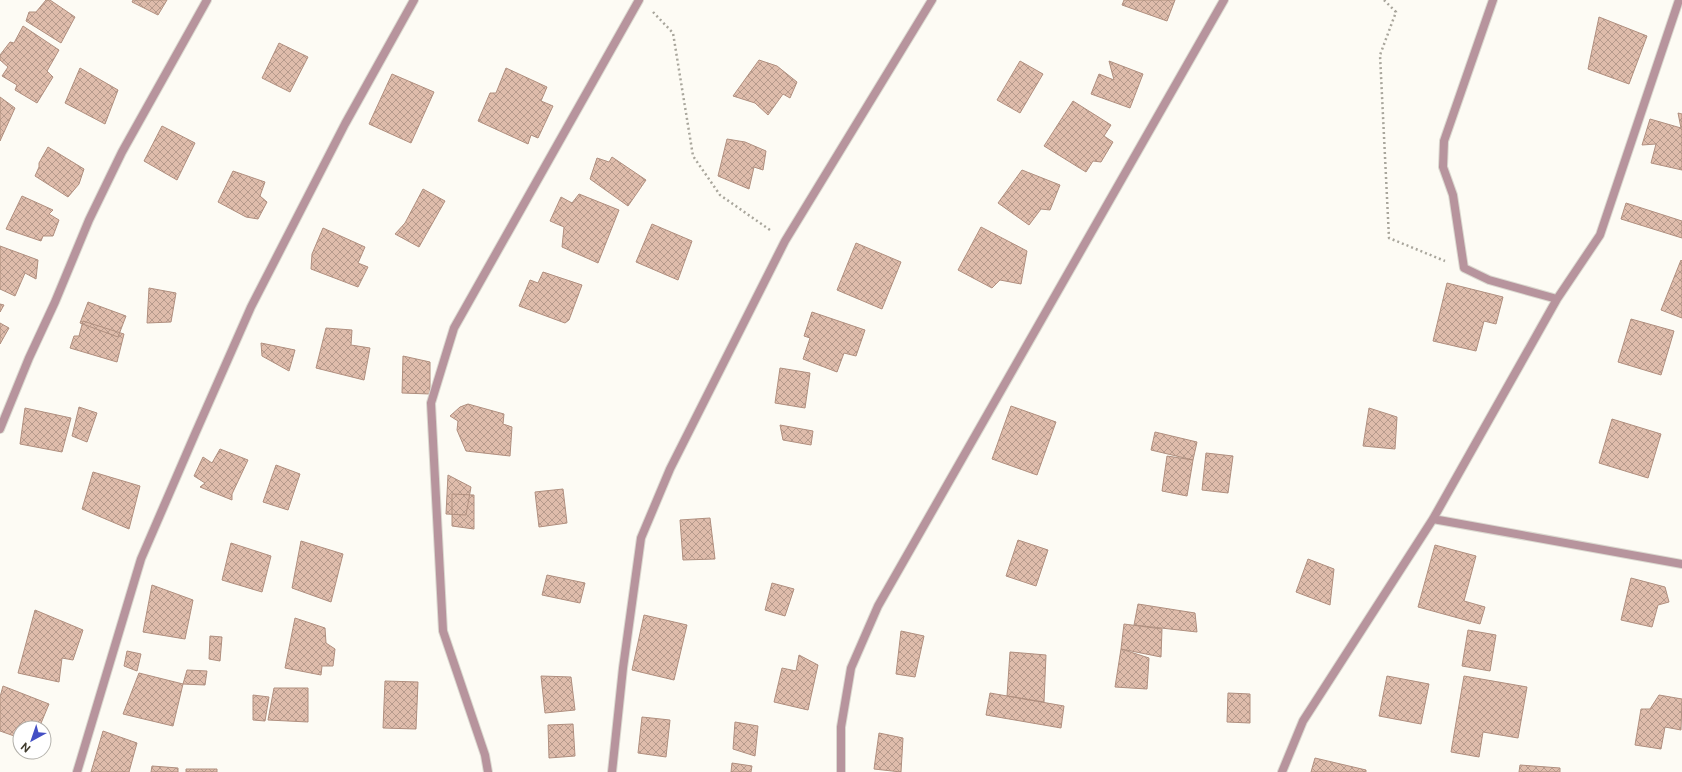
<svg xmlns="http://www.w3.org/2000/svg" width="1682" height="772" font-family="'Public Sans',sans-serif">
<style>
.building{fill:url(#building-cross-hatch);stroke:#b08f7f}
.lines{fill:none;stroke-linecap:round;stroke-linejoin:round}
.street-casing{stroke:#dbd9d0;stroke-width:10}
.path{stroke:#a9a69c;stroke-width:2.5;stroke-dasharray:2 3;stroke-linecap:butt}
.street{stroke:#b7949d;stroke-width:8}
</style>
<defs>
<pattern id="building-cross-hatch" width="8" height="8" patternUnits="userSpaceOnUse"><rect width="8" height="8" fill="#dfbcab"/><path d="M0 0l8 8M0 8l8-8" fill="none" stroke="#b69a8c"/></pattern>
</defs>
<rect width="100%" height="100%" fill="#fdfbf4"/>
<path class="building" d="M46,0h4l25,17 -14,26 -35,-22 3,-9h7z
M133,0h34l-9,15 -26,-13z
M1124,0h51l-8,21 -45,-16z
M1599,17l48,19 -18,48 -41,-15z
M23,26l36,24 -12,21 6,6 -16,26 -22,-13 2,-5 -15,-9 6,-9 -8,-7v-5l10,-13 4,1z
M279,43l29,14 -18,35 -28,-14z
M759,60l18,6 20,16 -7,16 -7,-4 -15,21 -13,-12 -22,-7z
M1020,61l23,13 -23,39 -23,-13z
M1109,61l34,13 -13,34 -39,-14 8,-20 15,6z
M80,68l38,22 -13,34 -40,-21z
M506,68l41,19 -6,14 12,5 -15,32 -7,-3 -3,9 -50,-23 12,-28h6z
M392,74l42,18 -23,51 -42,-19z
M0,97l15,11 -15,33z
M1073,101l38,24 -7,11 9,6 -12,20 -8,-1 -7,11 -42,-26z
M1678,113l4,1v56l-31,-7 5,-19 -14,1 8,-26 31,9z
M162,126l33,17 -18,37 -33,-19z
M727,139l18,3 21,9 -3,19 -9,-3 -5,22 -31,-13z
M48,147l36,22 -5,15 -11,13 -33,-21 4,-9v-4z
M612,157l34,23 -18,26 -38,-27 7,-21 12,4z
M1022,170l38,15 -10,25 -9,-1 -12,16 -31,-22z
M233,171l32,11 -5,14 7,6 -9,17 -12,-2 -28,-15z
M423,189l22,12 -26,46 -24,-13 10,-11z
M579,194l40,16 -21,53 -36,-16 2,-20 -14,-6 11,-24 11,6z
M22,196l31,14 -4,4 10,6 -6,16h-10l-2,5 -35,-12z
M1626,203l56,18v17l-61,-19z
M652,224l40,17 -14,39 -42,-18z
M981,227l46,24 -6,33 -21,-4 -8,8 -34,-18z
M323,228l42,19 -7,16 10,4 -10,20 -47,-18 1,-15z
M856,243l45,19 -19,47 -45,-19z
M0,246l38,14 -2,19 -11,-6 -10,23 -15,-7z
M1681,260l1,1v57l-21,-8z
M543,272l39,13 -13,35 -4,3 -46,-17 11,-26 8,3z
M1447,283l56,14 -7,27 -12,-3 -8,30 -43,-10z
M149,288l27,5 -5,29 -24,1z
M88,302l38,14 -8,21 -38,-14z
M0,304l4,1 -4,7z
M812,312l53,18 -9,26 -12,-3 -7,19 -34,-13 7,-21 -6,-2z
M1631,319l43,12 -13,44 -43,-13z
M83,321l41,13 -7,28 -47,-14 4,-12h5z
M0,323l9,5 -9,16z
M326,328l26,2 -1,15 19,3 -6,32 -48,-12z
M261,343l34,7 -6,21 -27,-15z
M403,356l27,6v32l-28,-1z
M780,368l30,5 -5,35 -30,-5z
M468,404l36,10 -1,10 9,3 -2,29 -44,-5 -9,-21 1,-9 -8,-5 10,-9z
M1011,406l45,16 -19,53 -45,-16z
M79,407l18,6 -10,29 -15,-6z
M25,408l46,10 -9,34 -42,-8z
M1369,408l28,9 -2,32 -32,-3z
M1612,419l49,15 -13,44 -49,-15z
M780,425l33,6 -2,14 -28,-5z
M1155,432l42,10 -4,18 -42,-10z
M220,449l28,11 -16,34v6l-32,-13 5,-4 -11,-7 9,-19 9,6z
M1206,453l27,3 -5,37 -26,-3z
M1167,456l26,4 -6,36 -25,-5z
M276,465l24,9 -12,36 -25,-8z
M93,472l47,14 -11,43 -47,-20z
M448,475l23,12 -5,28 -20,-1z
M563,489l4,34 -28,4 -4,-35z
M452,494l22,1v34l-22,-3z
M710,518l5,41 -32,1 -3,-40z
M1018,540l30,10 -12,36 -30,-10z
M301,541l42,13 -12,48 -39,-14z
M231,543l40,13 -9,36 -40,-12z
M1435,545l41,11 -12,45 21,6 -5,17 -62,-17z
M1308,559l26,10 -4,36 -34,-13z
M547,575l38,8 -5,20 -38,-8z
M1631,578l34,9 4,15 -11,3 -6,22 -31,-7z
M772,583l22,6 -9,27 -20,-6z
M152,585l41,15 -8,39 -42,-7z
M1138,604l57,9 2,19 -63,-7z
M35,610l48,20 -10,30 -11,-2 -3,24 -41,-9z
M644,615l43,10 -13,55 -42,-10z
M295,618l30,10 1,15 9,6 -2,17h-11l-1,9 -36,-7z
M1124,624l38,5 -1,28 -40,-8z
M1468,630l28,5 -6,36 -28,-5z
M901,631l23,5 -9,41 -19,-3z
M210,636l12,1 -2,24 -11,-2z
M1121,649l28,9 -2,31 -32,-2z
M127,651l14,3 -4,17 -13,-5z
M1010,652l36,3 -2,47 -37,-6z
M799,655l19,10 -10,45 -34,-8 8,-34 14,3z
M187,670l20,1 -2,14 -22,-1z
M139,673l44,11 -10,42 -50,-12z
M541,676l30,1 4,33 -30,3z
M1387,676l42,8 -8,40 -42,-8z
M1464,676l63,11 -9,51 -35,-6 -4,25 -28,-5z
M385,681l33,1 -2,47 -33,-1z
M3,686l46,18 -10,24h-19v10l-20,-7v-34z
M274,688h34v34l-40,-2z
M990,693l74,13 -3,22 -75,-13z
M1228,693l22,1v29l-23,-1z
M253,695l16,2 -4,24 -12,-1z
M1659,695l23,4 -1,31 -16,-3 -4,22 -26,-4 6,-36h9z
M642,717l28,3 -4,37 -28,-4z
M735,722l23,4 -3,30 -22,-7z
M573,724l2,32 -26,2 -1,-33z
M103,731l34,12 -8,29h-38z
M879,733l24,5 -2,34 -27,-3z
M1315,758l51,12v2h-55z
M732,763l20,3 -1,6h-20z
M1520,765l40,3v4h-41z
M152,766l26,2v4h-27z
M186,769h31v3h-31z"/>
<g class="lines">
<defs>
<path id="street" d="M1493,0l-49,141 -1,26 10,28 11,73 25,12 68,19
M0,429l29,-71 26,-56 34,-82 33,-68 85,-152
M1433,519l249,45
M77,772l64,-213 54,-125 56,-127 94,-183 69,-124
M488,772l-3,-17 -42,-124 -12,-228 23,-75 185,-328
M612,772l11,-104 18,-130 29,-69 115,-228 147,-241
M841,772v-45l10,-59 27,-62 346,-606
M1282,772l21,-51 130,-202 124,-220 43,-64 79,-235"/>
</defs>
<use href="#street" class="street-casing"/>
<path class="path" d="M1384,0l12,12 -16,43 9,183 56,23
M653,12l20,21 20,123 27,39 50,35"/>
<use href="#street" class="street"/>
</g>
<g transform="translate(32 740) rotate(220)"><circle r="19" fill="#ffffff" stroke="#b3b1ab"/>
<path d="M0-3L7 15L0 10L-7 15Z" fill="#444fc4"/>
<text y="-6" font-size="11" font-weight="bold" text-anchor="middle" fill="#413c2e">N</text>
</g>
</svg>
